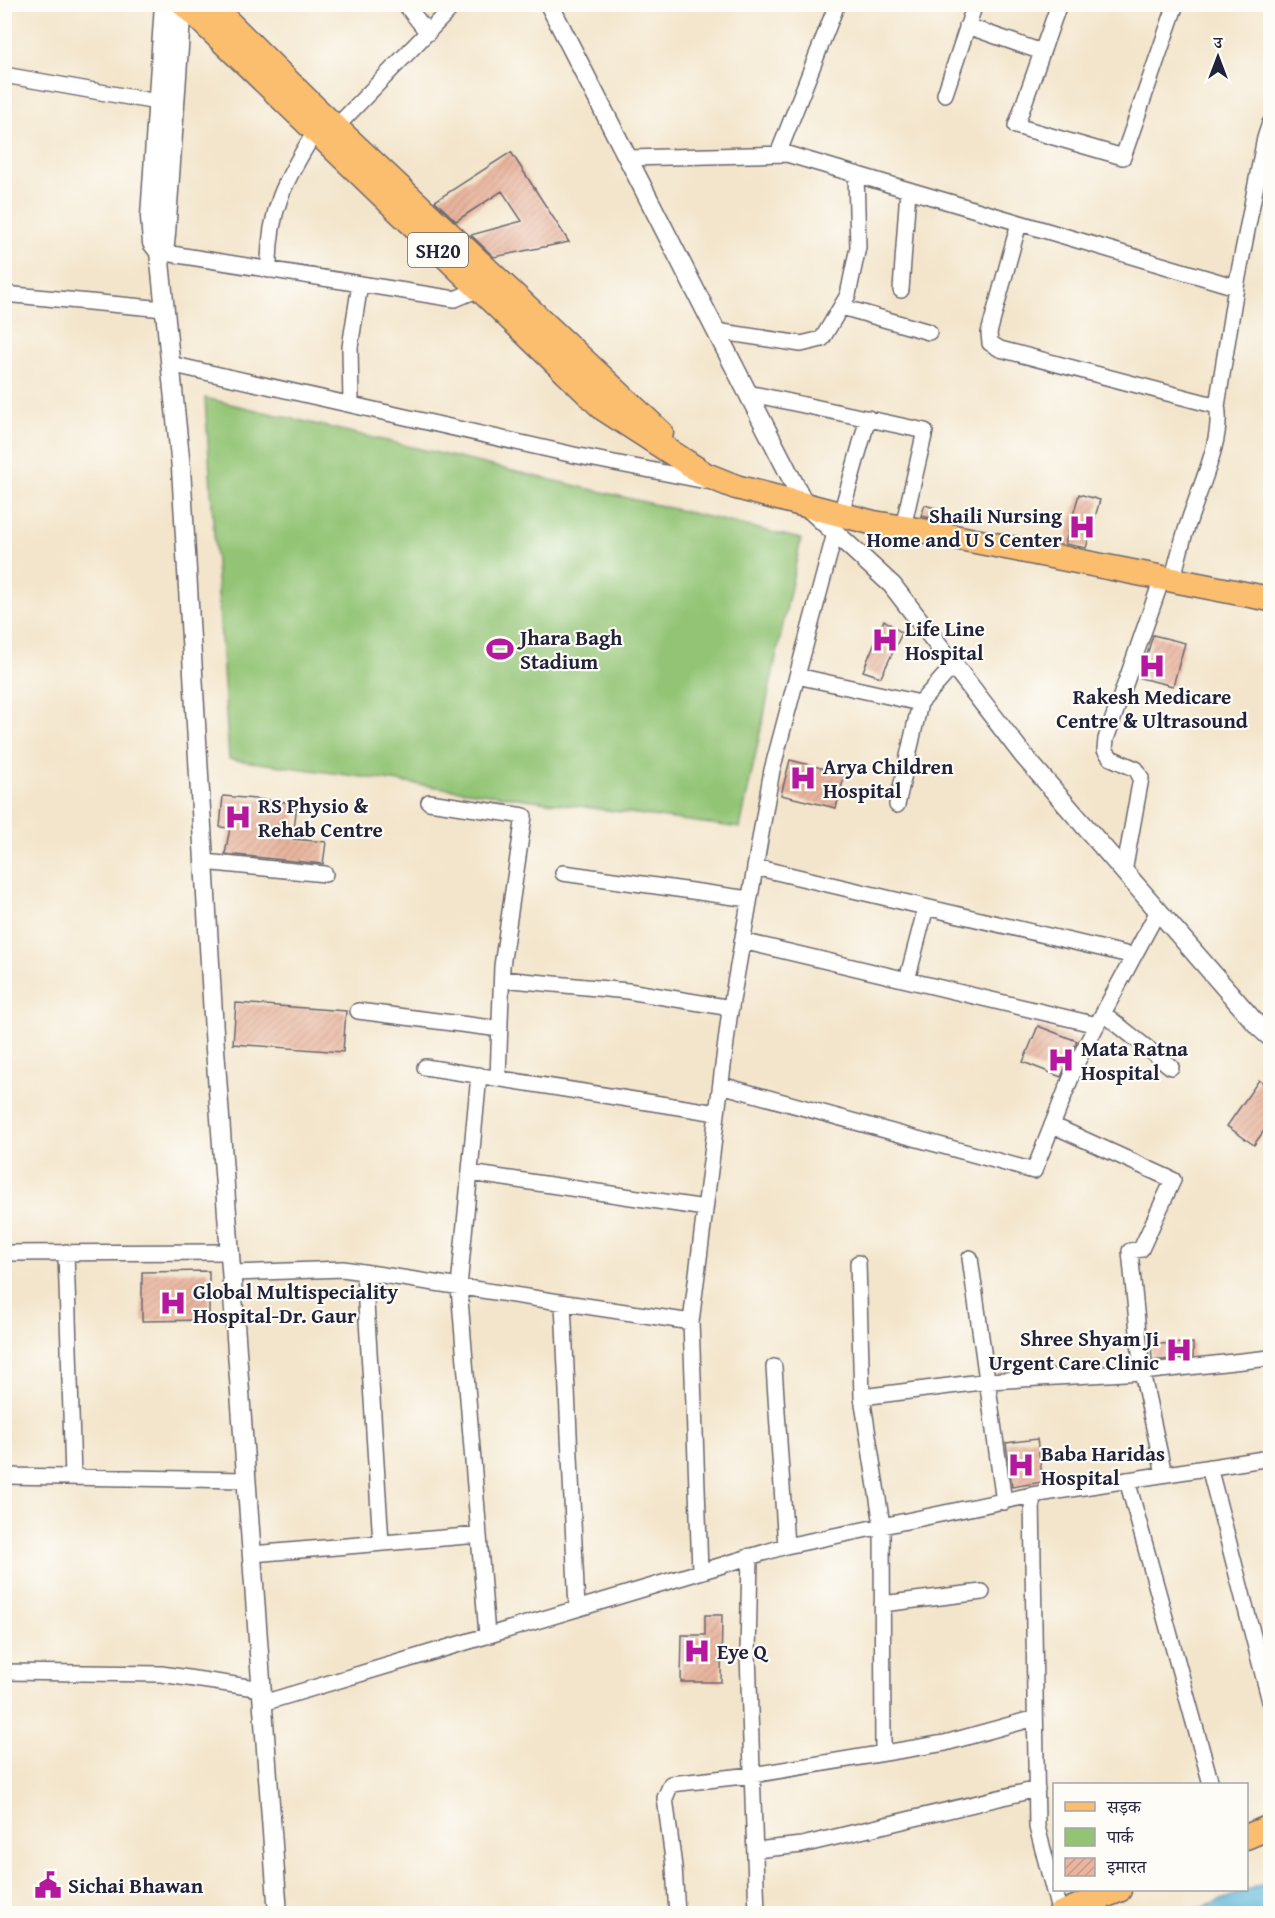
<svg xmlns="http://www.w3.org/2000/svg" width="1275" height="1918" font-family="'Gentium Book Plus','Noto Serif Devanagari',serif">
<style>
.green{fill:#93c474;stroke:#5a7358;stroke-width:1.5}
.water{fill:#59b3d6;stroke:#3e6a88;stroke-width:1.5}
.building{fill:url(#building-hatch)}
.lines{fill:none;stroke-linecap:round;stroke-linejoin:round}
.minor-casing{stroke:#6b666d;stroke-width:18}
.tertiary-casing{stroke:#6b666d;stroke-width:21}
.primary-casing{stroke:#6b666d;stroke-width:27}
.minor{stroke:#fff;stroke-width:15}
.tertiary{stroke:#fff;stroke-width:18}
.primary{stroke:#fbbd6e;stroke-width:24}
.labels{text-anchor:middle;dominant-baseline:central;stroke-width:4.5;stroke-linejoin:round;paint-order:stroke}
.shield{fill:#fdfcf7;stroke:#646373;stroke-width:1.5}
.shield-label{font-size:20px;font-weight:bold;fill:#22223b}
.poi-label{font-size:21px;font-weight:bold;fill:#22223b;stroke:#fdfcf7;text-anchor:start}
</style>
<defs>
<pattern id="building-hatch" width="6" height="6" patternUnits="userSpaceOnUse" patternTransform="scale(1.5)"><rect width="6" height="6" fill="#e9b59e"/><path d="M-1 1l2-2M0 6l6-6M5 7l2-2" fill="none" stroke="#c89b89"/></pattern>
</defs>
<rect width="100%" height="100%" fill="#fdfcf7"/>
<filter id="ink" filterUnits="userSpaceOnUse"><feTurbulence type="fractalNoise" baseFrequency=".0167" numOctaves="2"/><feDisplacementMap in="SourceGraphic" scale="12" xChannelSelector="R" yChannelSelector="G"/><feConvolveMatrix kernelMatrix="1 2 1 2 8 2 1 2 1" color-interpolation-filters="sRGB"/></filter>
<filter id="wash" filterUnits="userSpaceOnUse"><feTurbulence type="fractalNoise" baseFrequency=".008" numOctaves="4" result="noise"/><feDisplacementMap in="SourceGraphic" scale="24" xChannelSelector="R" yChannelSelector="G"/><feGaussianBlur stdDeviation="1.35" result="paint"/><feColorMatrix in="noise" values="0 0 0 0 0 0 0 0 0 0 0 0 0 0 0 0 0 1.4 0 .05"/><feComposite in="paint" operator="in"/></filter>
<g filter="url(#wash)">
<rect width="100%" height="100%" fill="#f3e5cb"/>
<path class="green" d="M205,398l596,141 -61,289 -511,-69z"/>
<path class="water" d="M1270,1881v32h-81z"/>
<g id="blocks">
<path class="building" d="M511,152l58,90 -75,15 -23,-22 51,-14 -20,-30 -46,30 -21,-20z
M1079,494l21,6 -14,48 -21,-4z
M925,505l23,7 -3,9 -24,-5z
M884,620l18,13 -21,44 -18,-6z
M1153,635l32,8 -12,43 -33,-8z
M790,760l55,14 -9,34 -55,-13z
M223,796l74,7 -4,36 33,3 -3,22 -98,-10 5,-26 -10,-1z
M236,1003l110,8 -3,41 -110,-8z
M1038,1026l39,15 -16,36 -38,-15z
M1259,1080l11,8v34l-16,23 -27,-19z
M209,1271v49l-67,1v-49z
M1193,1343v14l-41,4 -1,-17z
M1037,1439l6,43 -31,5 -6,-44z
M705,1615h17l-1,67h-40l1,-47h23z"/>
</g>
</g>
<g filter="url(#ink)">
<use href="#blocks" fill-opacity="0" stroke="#6b666d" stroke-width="1.5"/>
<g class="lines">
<defs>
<path id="minor" d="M405,4l23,29
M1059,4l-43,122 107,31 53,-153
M967,26l75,26
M4,75l153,27
M945,94l30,-90
M336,127l119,-123
M778,154l59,-150
M628,158l159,-4 449,133
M1019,223l-30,110 1,10 10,6 217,57
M159,252l296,47 24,-10
M269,270c-1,-59 16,-90 46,-138
M901,290l7,-100
M4,294l160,15
M842,307l87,25
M716,331l85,13 21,-5 26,-44 10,-48 -2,-73
M170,364l404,91 132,26
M748,393l177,38 -22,96
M351,404l-1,-57 10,-63
M841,514l27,-96
M1172,580c6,-20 10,-40 17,-59 10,-32 35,-83 28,-115l19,-119 29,-149 5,-15
M797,676l123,27
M429,802l95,14 -22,150 -4,112
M897,805l23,-102 34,-38
M204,862l121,12
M755,867l379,89
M1124,872l17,-94 -5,-9 -25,-11 -6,-8 1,-11 52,-149
M563,873l186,26
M742,941l355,84
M502,979l126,12 103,17
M907,980l19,-73
M358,1011l142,18
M1103,1013l68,54
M425,1067l292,46
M479,1075l-20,212 28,348
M721,1085l313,86 44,-111 80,-149
M1052,1125l121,55 -32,69 -11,2 12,121 22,102
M470,1173l235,35
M66,1252l7,225
M4,1253l226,-1
M970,1258l34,244
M858,1263l4,134 20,128 1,228
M364,1272l17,271
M232,1273l111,-4 348,53
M563,1303l14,306
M774,1367l12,179
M862,1397l127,-16 153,-9 128,-14
M1209,1467l61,234
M4,1476l243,4
M1127,1480l84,304
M1032,1495l5,332 23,87
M252,1554l227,-19
M750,1556l-2,98 9,260
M700,1571l-9,-249 38,-304 43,-248 63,-237
M882,1604l100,-12
M4,1672l157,2 101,15
M263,1703l523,-157 246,-51 238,-37
M755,1850l47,-5 235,-56
M677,1914l-3,-47 -9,-69 6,-14 81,-9 193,-32 90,-25"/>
<path id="tertiary" d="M164,4l-14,213 2,26 7,9 22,216 34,581 63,865
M549,4l256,501 87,80 131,170 236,272 11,10
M159,252l6,-8 1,-10 16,-230"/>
<path id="primary" d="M184,4l420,405 102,66 30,12 138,36 55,9 341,67
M210,4l105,104 346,325
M1246,1837l24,-10
M1060,1914l59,-24"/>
</defs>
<use href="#minor" class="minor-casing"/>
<use href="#tertiary" class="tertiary-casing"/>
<use href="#primary" class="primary-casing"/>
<use href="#minor" class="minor"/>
<use href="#tertiary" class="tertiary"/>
<use href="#primary" class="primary"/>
</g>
</g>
<defs>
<symbol id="hospital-bare" viewBox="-9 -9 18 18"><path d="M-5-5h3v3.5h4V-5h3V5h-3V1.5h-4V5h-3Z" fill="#b5179e" stroke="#fdfcf7" stroke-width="2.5" paint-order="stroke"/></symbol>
<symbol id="stadium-bare" viewBox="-9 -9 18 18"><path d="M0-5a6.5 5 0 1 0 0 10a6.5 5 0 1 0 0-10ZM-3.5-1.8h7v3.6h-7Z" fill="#b5179e" stroke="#fdfcf7" stroke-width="2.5" paint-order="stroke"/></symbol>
<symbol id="civic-bare" viewBox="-9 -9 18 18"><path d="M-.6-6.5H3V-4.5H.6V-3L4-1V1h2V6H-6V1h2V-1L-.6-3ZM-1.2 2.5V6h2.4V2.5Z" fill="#b5179e" stroke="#fdfcf7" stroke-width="2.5" paint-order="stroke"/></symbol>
</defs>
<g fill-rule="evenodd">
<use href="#hospital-bare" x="1063" y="508" width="38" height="38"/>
<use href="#hospital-bare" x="866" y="621" width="38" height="38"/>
<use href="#stadium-bare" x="481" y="630" width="38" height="38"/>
<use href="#hospital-bare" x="1133" y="647" width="38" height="38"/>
<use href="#hospital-bare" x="784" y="759" width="38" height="38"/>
<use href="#hospital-bare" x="219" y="798" width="38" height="38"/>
<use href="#hospital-bare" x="1042" y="1041" width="38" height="38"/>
<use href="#hospital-bare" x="154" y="1284" width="38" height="38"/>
<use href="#hospital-bare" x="1160" y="1331" width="38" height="38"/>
<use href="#hospital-bare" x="1002" y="1446" width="38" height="38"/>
<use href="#hospital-bare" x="678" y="1632" width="38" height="38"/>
<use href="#civic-bare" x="29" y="1866" width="38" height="38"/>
</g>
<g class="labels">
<rect class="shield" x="408" y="233" width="60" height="34" rx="4.5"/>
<g class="shield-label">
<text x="438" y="250">SH20</text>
</g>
<g class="poi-label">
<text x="1062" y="515" text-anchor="end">Shaili Nursing<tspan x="1062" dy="24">Home and U S Center</tspan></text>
<text x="905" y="628">Life Line<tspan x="905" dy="24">Hospital</tspan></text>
<text x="520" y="637">Jhara Bagh<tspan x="520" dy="24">Stadium</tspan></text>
<text x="1152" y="696" text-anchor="middle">Rakesh Medicare<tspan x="1152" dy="24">Centre &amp; Ultrasound</tspan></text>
<text x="823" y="766">Arya Children<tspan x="823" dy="24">Hospital</tspan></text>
<text x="258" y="805">RS Physio &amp;<tspan x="258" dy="24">Rehab Centre</tspan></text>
<text x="1081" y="1048">Mata Ratna<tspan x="1081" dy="24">Hospital</tspan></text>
<text x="193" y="1291">Global Multispeciality<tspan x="193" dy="24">Hospital-Dr. Gaur</tspan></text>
<text x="1159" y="1338" text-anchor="end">Shree Shyam Ji<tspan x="1159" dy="24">Urgent Care Clinic</tspan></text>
<text x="1041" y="1453">Baba Haridas<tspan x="1041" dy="24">Hospital</tspan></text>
<text x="717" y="1651">Eye Q</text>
<text x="68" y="1885">Sichai Bhawan</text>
</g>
</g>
<rect width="1275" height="1918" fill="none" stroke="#fdfcf7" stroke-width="24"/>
<rect x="1053" y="1783" width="195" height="108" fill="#fdfcf7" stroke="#a5a5ac" stroke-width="1.5"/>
<rect x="1065" y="1802" width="30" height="9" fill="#fbbd6e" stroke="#a5a5ac" stroke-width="1.5"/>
<text x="1107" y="1813" font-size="18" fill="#22223b">सड़क</text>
<rect x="1065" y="1828" width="30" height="18" fill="#93c474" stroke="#a5a5ac" stroke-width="1.5"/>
<text x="1107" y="1843" font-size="18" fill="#22223b">पार्क</text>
<rect x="1065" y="1858" width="30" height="18" fill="url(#building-hatch)" stroke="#a5a5ac" stroke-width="1.5"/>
<text x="1107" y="1873" font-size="18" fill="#22223b">इमारत</text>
<g transform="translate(1218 57)" stroke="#fdfcf7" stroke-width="4.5" paint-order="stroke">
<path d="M0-4.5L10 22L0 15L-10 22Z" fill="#22223b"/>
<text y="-9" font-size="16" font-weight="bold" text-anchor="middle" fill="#22223b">उ</text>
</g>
</svg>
